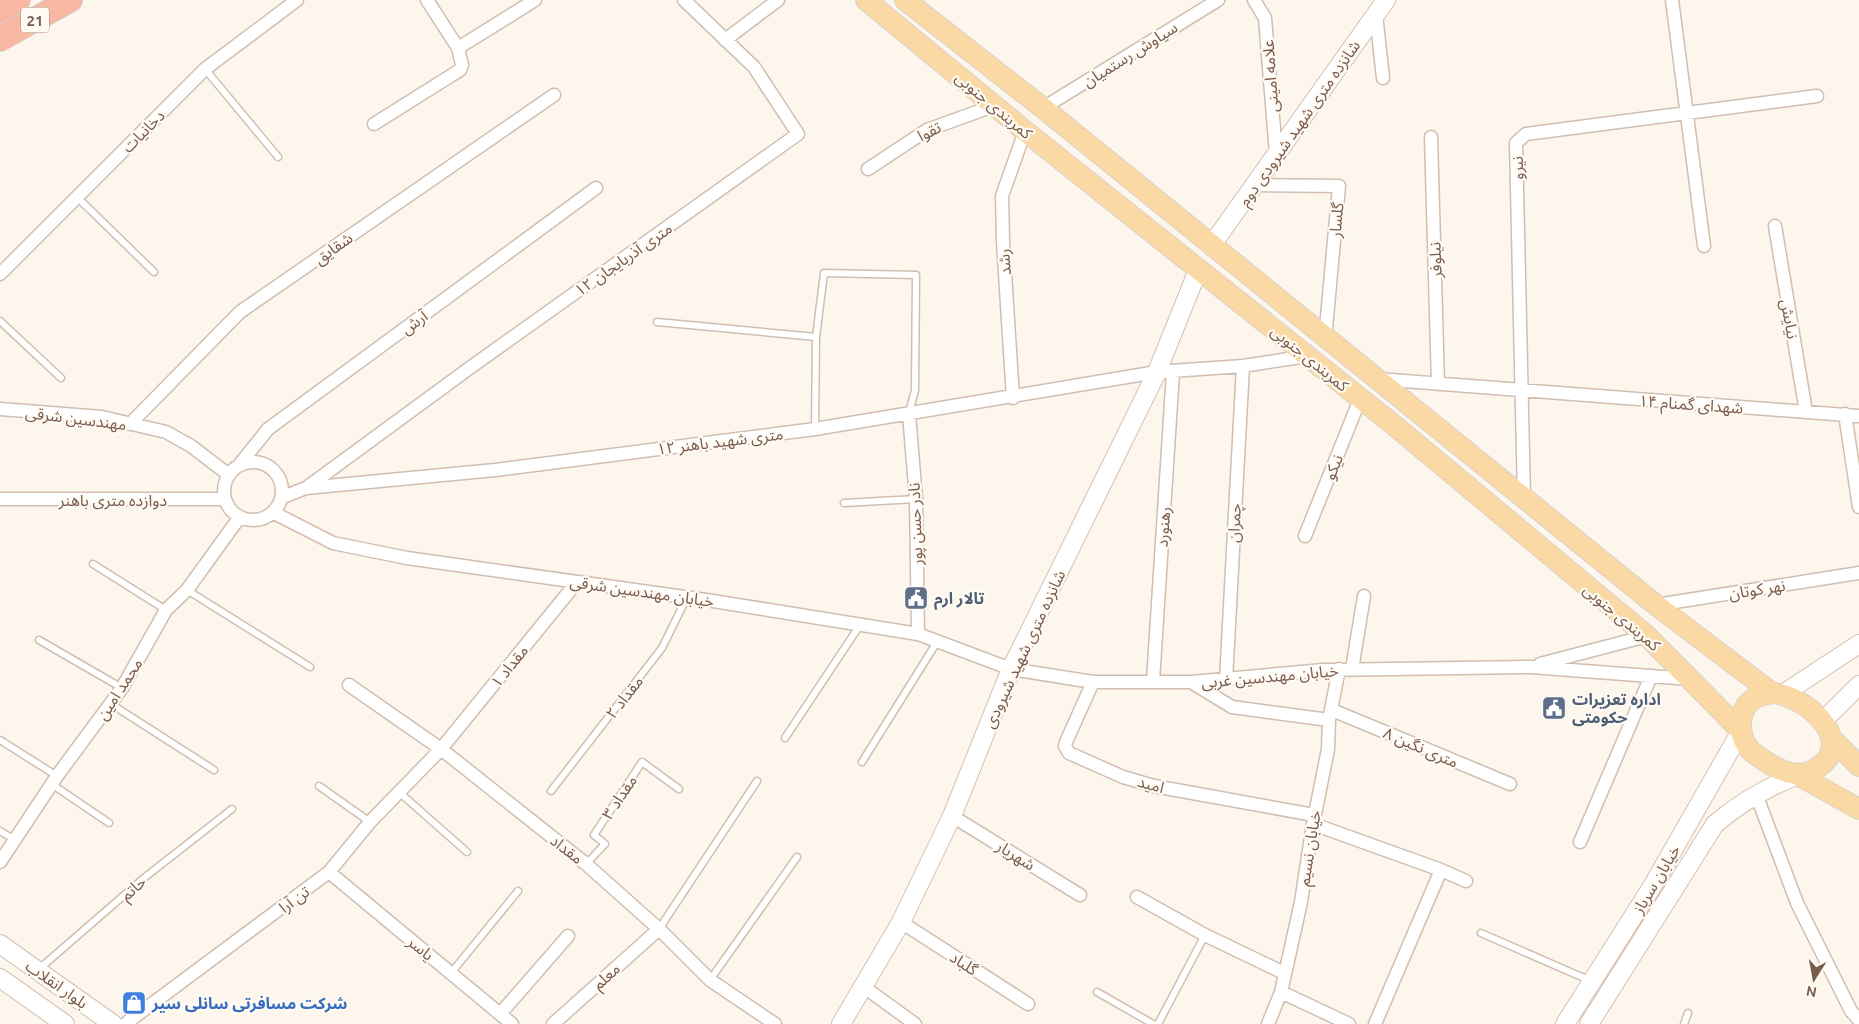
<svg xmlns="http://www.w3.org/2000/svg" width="1859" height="1024" font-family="Ubuntu,'Noto Sans Arabic',sans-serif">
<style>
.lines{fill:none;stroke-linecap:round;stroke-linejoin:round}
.lane-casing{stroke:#d1beb0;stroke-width:9}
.street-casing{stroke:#d1beb0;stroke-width:15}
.secondary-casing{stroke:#d6c0b0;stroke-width:20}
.primary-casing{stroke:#dad1cd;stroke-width:22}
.highway-casing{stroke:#dad1cd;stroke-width:26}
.lane{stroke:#fff;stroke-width:6}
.street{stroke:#fff;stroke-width:12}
.secondary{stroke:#fff;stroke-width:18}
.primary{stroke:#fbd9a5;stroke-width:20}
.highway{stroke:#f7b7a3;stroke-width:24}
.labels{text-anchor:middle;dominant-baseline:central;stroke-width:4.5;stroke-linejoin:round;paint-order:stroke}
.shield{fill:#fffaf3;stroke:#a28b7f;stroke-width:1}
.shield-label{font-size:15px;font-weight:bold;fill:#7a5c4d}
.street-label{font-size:16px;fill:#7a5c4d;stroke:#fffaf3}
.service-label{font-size:16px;font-weight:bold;fill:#4e5e75;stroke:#fffaf3;text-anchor:start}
.shop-label{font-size:16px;font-weight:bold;fill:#366cbe;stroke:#fffaf3;text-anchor:start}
</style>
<rect width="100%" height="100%" fill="#fdf6ec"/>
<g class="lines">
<defs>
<path id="lane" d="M205,69l73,88
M77,197l77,75
M0,321l61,57
M657,322l159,15
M815,429l1,-92 8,-64 92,2 -1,115 -6,23
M844,503l72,-4
M93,564l73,46
M187,590l123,77
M39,640l83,48
M111,704l103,66
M785,738l75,-113
M0,740l57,36
M862,762l75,-120
M53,785l56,38
M319,786l51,36
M551,791l111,-143 25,-51
M399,792l68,60
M0,831l15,9
M586,864l19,-20 -11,-9 48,-73 37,27
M659,929l98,-148
M1481,933l110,48
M39,969l105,-91 88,-69
M451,973l67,-82
M710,980l87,-123
M1097,992l56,32
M1158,1024l47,-89
M1684,1024l4,-11"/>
<path id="street" d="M427,0l31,48 77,-48
M1254,0l11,18 11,136
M1672,0l32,246
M1376,14l7,64
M725,40l53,-40
M1043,108l175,-108
M374,124l86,-54 2,-5 -4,-17
M1431,137l7,247
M868,169l59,-39 69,-25
M1254,185l85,1 -14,153
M1775,226l31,186
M0,274l205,-205 92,-69
M1378,379l481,37
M1013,398l-10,-156 -1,-46 23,-65
M0,409l102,8 64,15 25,14 38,29
M909,414l7,85 2,135
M1845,414l14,93
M130,424l110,-112 314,-217
M224 491a29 29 0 1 1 58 0a29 29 0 1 1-58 0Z
M240,464l28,-35 328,-241
M306,488l165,-121 327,-233 -44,-67 -70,-67
M283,497l23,-9 189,-18 320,-41 342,-57 86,-6 64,-10
M0,499h225
M1524,499l-8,-356 10,-9 291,-38
M274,513l59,30 74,15 306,43 205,33 93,35 82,13h98l133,-12 207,-3 159,12
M1305,536l55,-137
M1656,605l203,-32
M1540,664l107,-28
M1352,669l12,-73
M1226,680l17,-314
M1153,681l20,-309
M1093,682l-27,60 -1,4 4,7 54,24 31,9 160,29
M1191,682l41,25 97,13
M349,685l92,64 145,115 73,65 51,51 65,44
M1332,710l178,74
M1756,794l41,109 54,108 8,9
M952,816l128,79
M1313,824l128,46 25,11
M1580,842l71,-166
M0,862l57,-86 65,-88 44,-78 21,-20 52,-72
M329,872l183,152
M1137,897l68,38 79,38
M901,922l127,82
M864,987l51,37
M1281,992l68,32
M500,1014l68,-78
M125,1024l204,-152 41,-50 71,-73 136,-167
M553,1024l106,-95
M1268,1024l13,-32 20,-90 12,-78 15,-75 1,-29 10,-51
M1375,1024l66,-154"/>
<path id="secondary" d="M1211,246l175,-246
M1783,694l76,-50
M1823,721l36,-36
M0,944l113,80
M0,978l65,46
M841,1024l60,-102 51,-106 59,-147 146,-297 41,-102
M1565,1024l88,-139 88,-154
M1589,1024l126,-200c26,-22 52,-37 83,-49"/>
<path id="primary" d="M866,0l159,131 370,295 252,210 94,95
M905,0l138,108 613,497 116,88
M1772,693c30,1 84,45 48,73 -19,15 -38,6 -55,-5 -6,-4 -15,-9 -18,-15 -10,-16 -8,-41 10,-49 5,-2 11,-3 15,-4z
M1831,738l28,28
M1798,775l61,34"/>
<path id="highway" d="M0,11l18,-11
M0,39l70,-39"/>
</defs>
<use href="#lane" class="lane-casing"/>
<use href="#street" class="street-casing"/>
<use href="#secondary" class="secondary-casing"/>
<use href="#primary" class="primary-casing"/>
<use href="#highway" class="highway-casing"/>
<use href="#lane" class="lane"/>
<use href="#street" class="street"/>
<use href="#secondary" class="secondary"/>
<use href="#primary" class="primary"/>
<use href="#highway" class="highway"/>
</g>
<defs>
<symbol id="civic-square" viewBox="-11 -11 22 22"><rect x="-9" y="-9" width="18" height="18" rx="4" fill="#5c6f8a" stroke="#fffaf3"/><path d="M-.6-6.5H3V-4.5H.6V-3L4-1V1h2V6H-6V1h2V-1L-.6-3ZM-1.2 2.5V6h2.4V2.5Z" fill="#fff"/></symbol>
<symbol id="shop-square" viewBox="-11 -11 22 22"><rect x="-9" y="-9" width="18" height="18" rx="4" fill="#3f7fe0" stroke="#fffaf3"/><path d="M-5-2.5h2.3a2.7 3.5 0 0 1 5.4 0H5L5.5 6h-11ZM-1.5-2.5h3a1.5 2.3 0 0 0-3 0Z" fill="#fff"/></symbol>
</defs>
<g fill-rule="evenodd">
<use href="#civic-square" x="902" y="584" width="28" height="28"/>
<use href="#civic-square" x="1540" y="694" width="28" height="28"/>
<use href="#shop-square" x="120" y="989" width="28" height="28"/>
</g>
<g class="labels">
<rect class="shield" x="21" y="7.5" width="28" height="25" rx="4"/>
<g class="shield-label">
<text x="35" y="20">21</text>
</g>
<g class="street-label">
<text transform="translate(1130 54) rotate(-32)">سیاوش رستمیان</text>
<text transform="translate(1270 76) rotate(-94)">علامه امینی</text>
<text transform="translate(994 105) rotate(40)">کمربندی جنوبی</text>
<text transform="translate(1299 123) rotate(-55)">شانزده متری شهید شیرودی دوم</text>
<text transform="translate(143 131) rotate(-45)">دخانیات</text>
<text transform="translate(929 131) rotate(-27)">تقوا</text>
<text transform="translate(1517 168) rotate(-91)">نیرو</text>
<text transform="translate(1336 220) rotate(-85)">گلسار</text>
<text transform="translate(333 248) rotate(-35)">شقایق</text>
<text transform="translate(623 259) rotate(-35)">۱۲ متری آذربایجان</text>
<text transform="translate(1435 260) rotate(-92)">نیلوفر</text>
<text transform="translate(1004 262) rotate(-94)">رشد</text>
<text transform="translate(1790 319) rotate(80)">نیایش</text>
<text transform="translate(414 322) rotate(-36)">آرش</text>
<text transform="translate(1310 358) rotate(39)">کمربندی جنوبی</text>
<text transform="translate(1691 404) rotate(4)">۱۴ شهدای گمنام</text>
<text transform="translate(76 418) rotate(7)">مهندسین شرقی</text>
<text transform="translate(720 441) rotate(-7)">۱۲ متری شهید باهنر</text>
<text transform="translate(1333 467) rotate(-68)">نیکو</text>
<text x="113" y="500">دوازده متری باهنر</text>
<text transform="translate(1234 523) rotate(-87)">چمران</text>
<text transform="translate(915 524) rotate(-92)">نادر حسن پور</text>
<text transform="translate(1163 527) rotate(-86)">رهنورد</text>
<text transform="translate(1757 589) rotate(-9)">نهر کوتان</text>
<text transform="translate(642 591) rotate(8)">خیابان مهندسین شرقی</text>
<text transform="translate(1622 617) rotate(40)">کمربندی جنوبی</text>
<text transform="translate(1024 649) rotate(-65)">شانزده متری شهید شیرودی</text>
<text transform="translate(509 666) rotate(-51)">مقداد ۱</text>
<text transform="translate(1270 676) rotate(-5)">خیابان مهندسین غربی</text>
<text transform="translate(119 689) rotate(-57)">محمد امین</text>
<text transform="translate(624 697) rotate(-52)">مقداد ۲</text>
<text transform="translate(1421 747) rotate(23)">۸ متری نگین</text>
<text transform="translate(1151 784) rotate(15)">امید</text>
<text transform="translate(619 797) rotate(-56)">مقداد ۳</text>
<text transform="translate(1309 848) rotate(-81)">خیابان نسیم</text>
<text transform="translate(567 849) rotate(38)">مقداد</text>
<text transform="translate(1016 855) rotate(32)">شهریار</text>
<text transform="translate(1656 879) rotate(-59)">خیابان سرباز</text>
<text transform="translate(133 888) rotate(-41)">حاتم</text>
<text transform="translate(294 899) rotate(-37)">تن آرا</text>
<text transform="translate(421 948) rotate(39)">یاسر</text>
<text transform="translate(964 963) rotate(33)">گلباد</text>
<text transform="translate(606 976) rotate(-42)">معلم</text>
<text transform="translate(57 984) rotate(35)">بلوار انقلاب</text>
</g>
<g class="service-label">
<text x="934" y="598">تالار ارم</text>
<text x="1572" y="699">اداره تعزیرات<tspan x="1572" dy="18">حکومتی</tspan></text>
</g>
<g class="shop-label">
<text x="152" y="1003">شرکت مسافرتی سانلی سیر</text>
</g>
</g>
<g transform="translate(1814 979) rotate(191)" stroke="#fffaf3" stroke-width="4" paint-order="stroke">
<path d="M0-4L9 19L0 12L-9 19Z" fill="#7a5c4d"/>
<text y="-8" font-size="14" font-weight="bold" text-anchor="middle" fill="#7a5c4d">N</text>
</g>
</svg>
